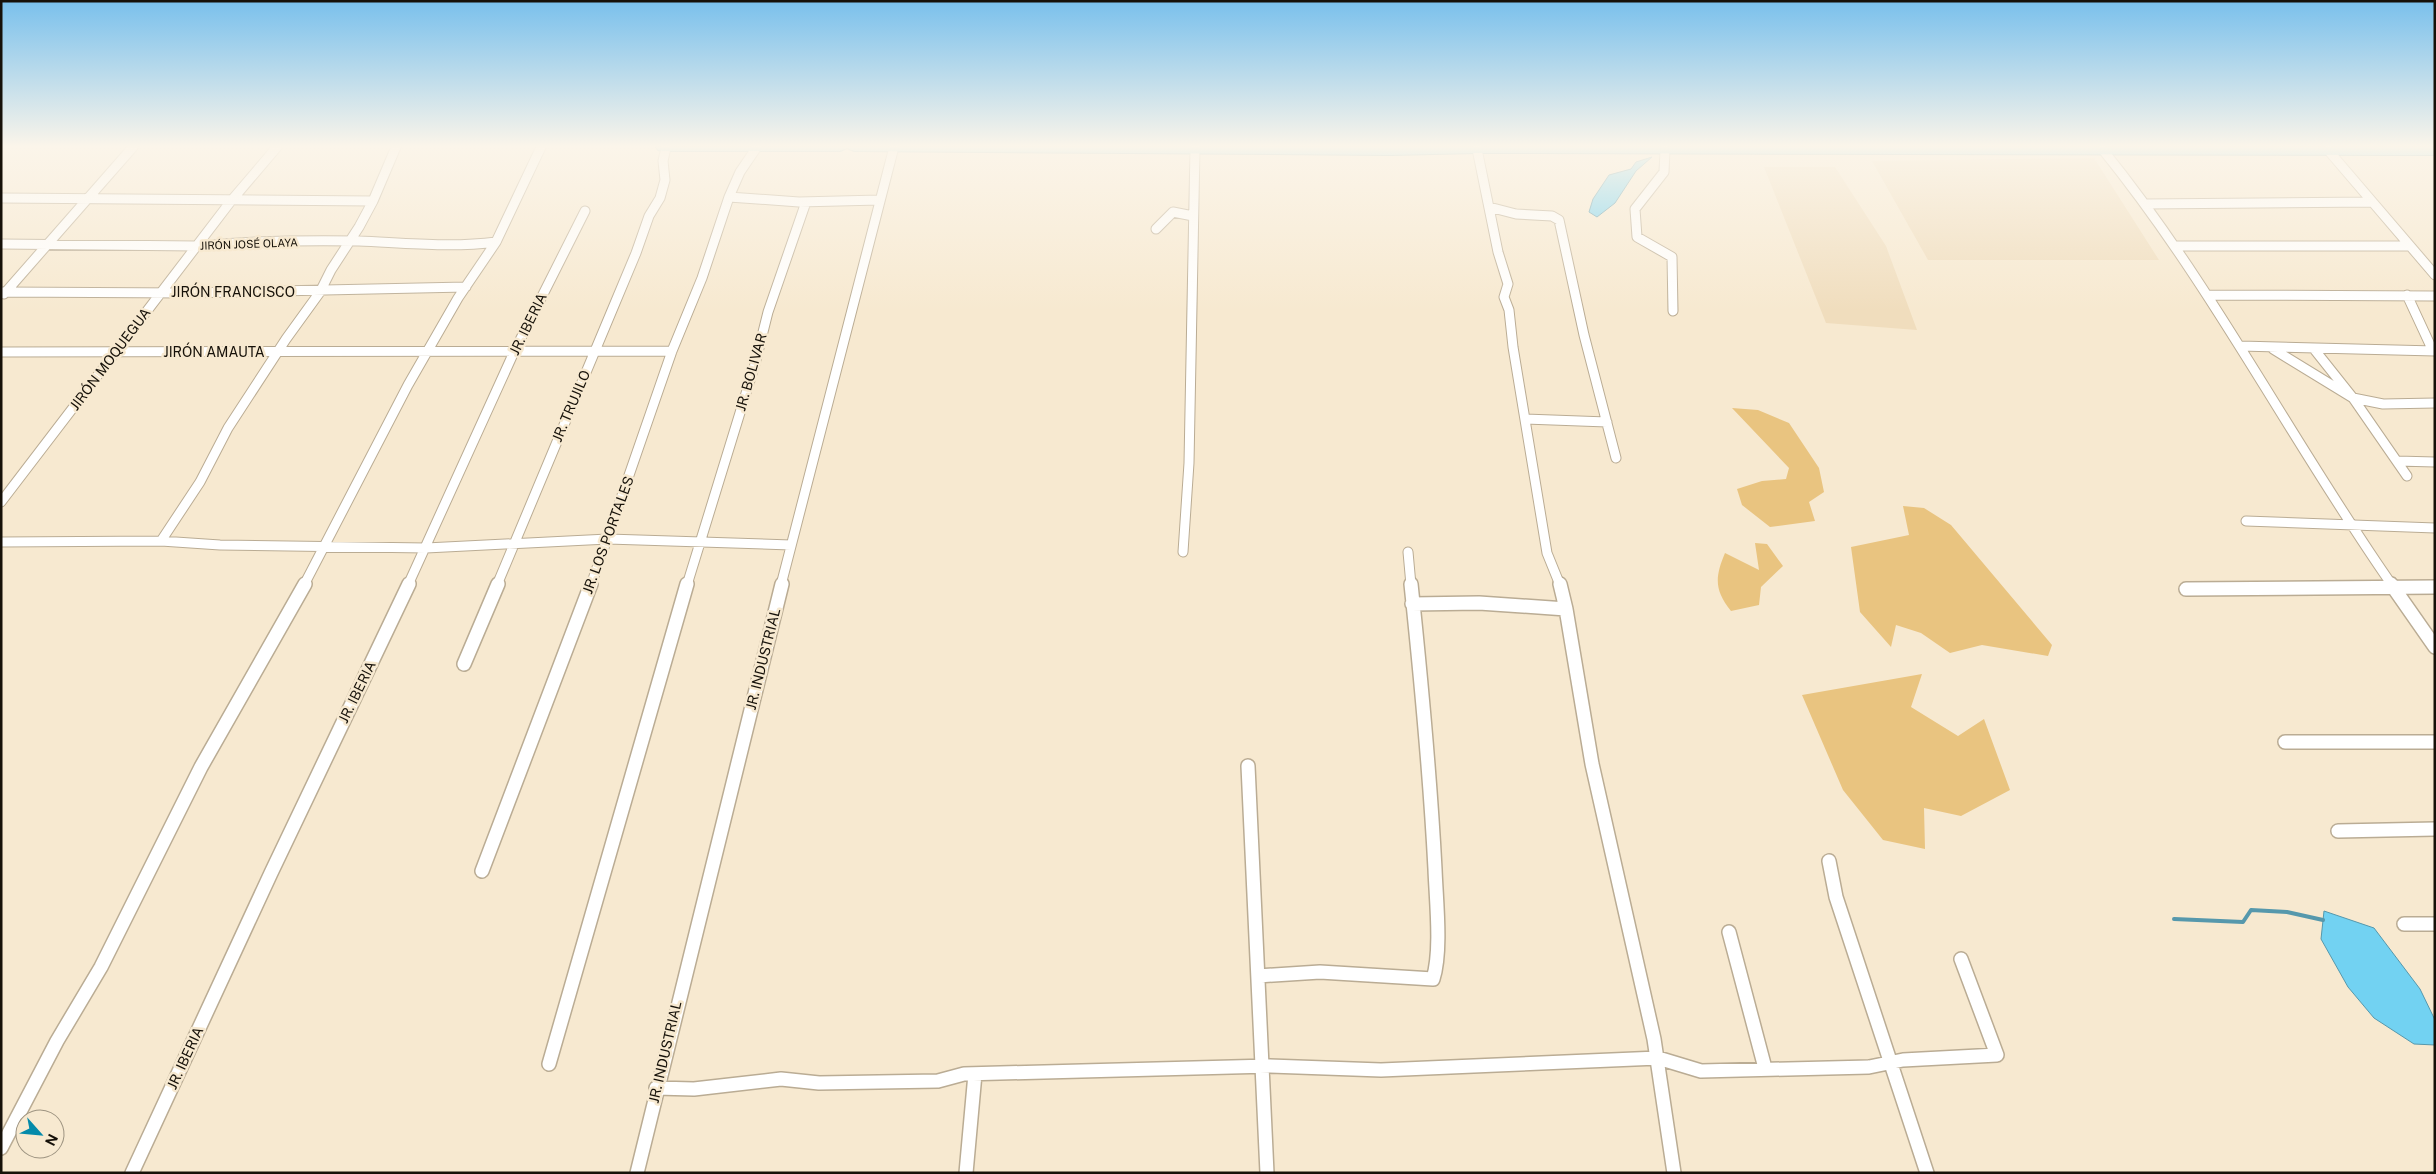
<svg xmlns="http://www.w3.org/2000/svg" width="2436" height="1174" font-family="'Public Sans',sans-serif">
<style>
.built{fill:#f0ddbd}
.green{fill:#e9c480}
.water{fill:#72d2f2;stroke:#5698ac}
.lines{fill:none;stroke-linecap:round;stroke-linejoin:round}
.stream{stroke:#5698ac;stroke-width:4}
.minor-far1-casing{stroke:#baac94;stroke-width:11}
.minor-casing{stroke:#baac94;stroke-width:16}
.trunk-casing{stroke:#338aa2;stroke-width:2}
.minor-far1{stroke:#fff;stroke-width:9}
.minor{stroke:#fff;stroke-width:13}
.trunk{fill:#68d6f6;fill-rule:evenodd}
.labels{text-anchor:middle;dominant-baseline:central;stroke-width:5;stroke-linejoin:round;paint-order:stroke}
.far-street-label{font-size:11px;fill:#161109;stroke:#f7e9d0}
.street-label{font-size:14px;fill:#161109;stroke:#f7e9d0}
</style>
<rect width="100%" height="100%" fill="#f7e9d0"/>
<path class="built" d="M2094,158l65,102h-231l-56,-99z
M1764,167h71l51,79 31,84 -91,-7z"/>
<path class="green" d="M1732,408l26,2 31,13 30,45 5,24 -15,10 6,19 -45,6 -28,-22 -5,-16 25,-8 24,-2 3,-11z
M1903,506l21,2 27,17 101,120 -4,11 -66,-11 -32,8 -29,-20 -25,-8 -5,22 -31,-35 -9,-65 58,-12z
M1755,543l12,1 16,22 -22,21 -2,18 -28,6c-17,-21 -16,-34 -6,-58l34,17z
M1922,674l-11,33 47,29 26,-17 26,71 -49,26 -37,-8 1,41 -42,-9 -40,-50 -41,-95z"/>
<path class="water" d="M1652,157l-16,14 -21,32 -18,14 -8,-5 4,-13 16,-24 22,-6 5,-7z
M2324,911l50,17 46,61 15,31v25l-21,-1 -40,-26 -26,-31 -27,-48z"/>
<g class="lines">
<path class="stream" d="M2174,919l69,3 8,-12 36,2 36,8"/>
<defs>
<path id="minor-far1" d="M1477,149l21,103 10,32 -4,13 5,13 4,37 34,206 13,32
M1665,150l-1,22 -29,37 2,28 35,20 1,54
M2103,150c110,136 189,292 289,435
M2328,150l107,125
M729,197l70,5 80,-2
M1,198l372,3
M2145,204l227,-2
M1489,207l27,7 36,2 7,4 25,115 32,123
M1156,229l17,-17 20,4
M1,244l195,2c54,-5 109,-6 163,-5 46,2 92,7 137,1
M2175,246h235
M1,292l186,1 279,-6
M4,294l129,-147
M2209,295l226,1
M2407,295l26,56
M2240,346l195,5
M2273,349l80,49 30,6 52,-1
M2314,349l39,49 54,78
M1,352l671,-1
M1525,419l82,3
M2397,461l38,1
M1,502l230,-301 46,-54
M2246,521l189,7
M161,541l59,4 206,3 182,-9 183,6
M1,542l160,-1 39,-59 28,-54 58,-89 34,-47 11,-22 28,-43 14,-26 23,-54
M1183,552l6,-89 6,-315
M1408,552l3,33
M304,585l104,-200 50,-87 38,-56 45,-95
M408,585l106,-233 71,-141
M497,585l139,-332 13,-37 11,-18 5,-18 -2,-19 3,-14
M591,585l81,-234 30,-73 27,-81 11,-25 17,-25
M687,585l68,-221 13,-52 38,-110
M781,585l113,-438"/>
<path id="minor" d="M2391,584l44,63
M2186,589l249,-2
M1412,604l67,-1 87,6 -6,-25
M1566,609l26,155 62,275 20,134
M464,664l34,-80
M2285,742h150
M1248,766l19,407
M2338,831l97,-2
M1829,861l7,36 91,276
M482,871l109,-287
M2404,924h31
M1729,932l36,136
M1258,976l62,-4 113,7c9,-28 3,-80 2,-110 -5,-96 -14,-190 -24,-285
M549,1064l138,-480
M656,1088l38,1 87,-10 38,4 119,-2 26,-7 305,-8 112,4 277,-12 43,13 168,-4 34,-7 94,-5 -36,-96
M1,1148l56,-107 44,-74 100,-200 104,-183
M132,1173l139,-300 138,-289
M637,1173l145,-589
M966,1173l9,-99"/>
<path id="trunk" d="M656,147h1779v8l-958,-2 -87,2 -536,-4 -7,-3 -7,3h-177l-5,-1z"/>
</defs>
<use href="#minor-far1" class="minor-far1-casing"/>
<use href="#minor" class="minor-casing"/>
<use href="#trunk" class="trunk-casing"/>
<use href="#minor-far1" class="minor-far1"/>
<use href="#minor" class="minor"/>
<use href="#trunk" class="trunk"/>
</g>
<linearGradient id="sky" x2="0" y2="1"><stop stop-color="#79c0ec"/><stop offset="0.47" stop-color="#fbf5ea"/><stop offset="1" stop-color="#fbf5ea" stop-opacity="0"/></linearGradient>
<rect width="2436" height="311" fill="url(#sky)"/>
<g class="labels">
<g class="far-street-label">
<text transform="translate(249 244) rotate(-2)">JIRÓN JOSÉ OLAYA</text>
</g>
<g class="street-label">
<text x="233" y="292">JIRÓN FRANCISCO</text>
<text transform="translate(528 324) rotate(-64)">JR. IBERIA</text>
<text x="214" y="352">JIRÓN AMAUTA</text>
<text transform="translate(110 359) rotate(-53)">JIRÓN MOQUEGUA</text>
<text transform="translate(751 372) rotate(-74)">JR. BOLIVAR</text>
<text transform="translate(571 406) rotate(-67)">JR. TRUJILO</text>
<text transform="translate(608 535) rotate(-70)">JR. LOS PORTALES</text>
<text transform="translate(763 659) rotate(-76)">JR. INDUSTRIAL</text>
<text transform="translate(357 692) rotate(-64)">JR. IBERIA</text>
<text transform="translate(665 1052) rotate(-77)">JR. INDUSTRIAL</text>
<text transform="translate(185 1058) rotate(-65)">JR. IBERIA</text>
</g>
</g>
<rect width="2436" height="1174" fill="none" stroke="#161109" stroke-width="5"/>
<g transform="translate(40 1134) rotate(117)"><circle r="24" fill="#f7e9d0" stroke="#9d9380"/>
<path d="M0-4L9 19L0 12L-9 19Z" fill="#048aaa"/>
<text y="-8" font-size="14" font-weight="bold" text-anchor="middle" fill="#161109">N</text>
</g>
</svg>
